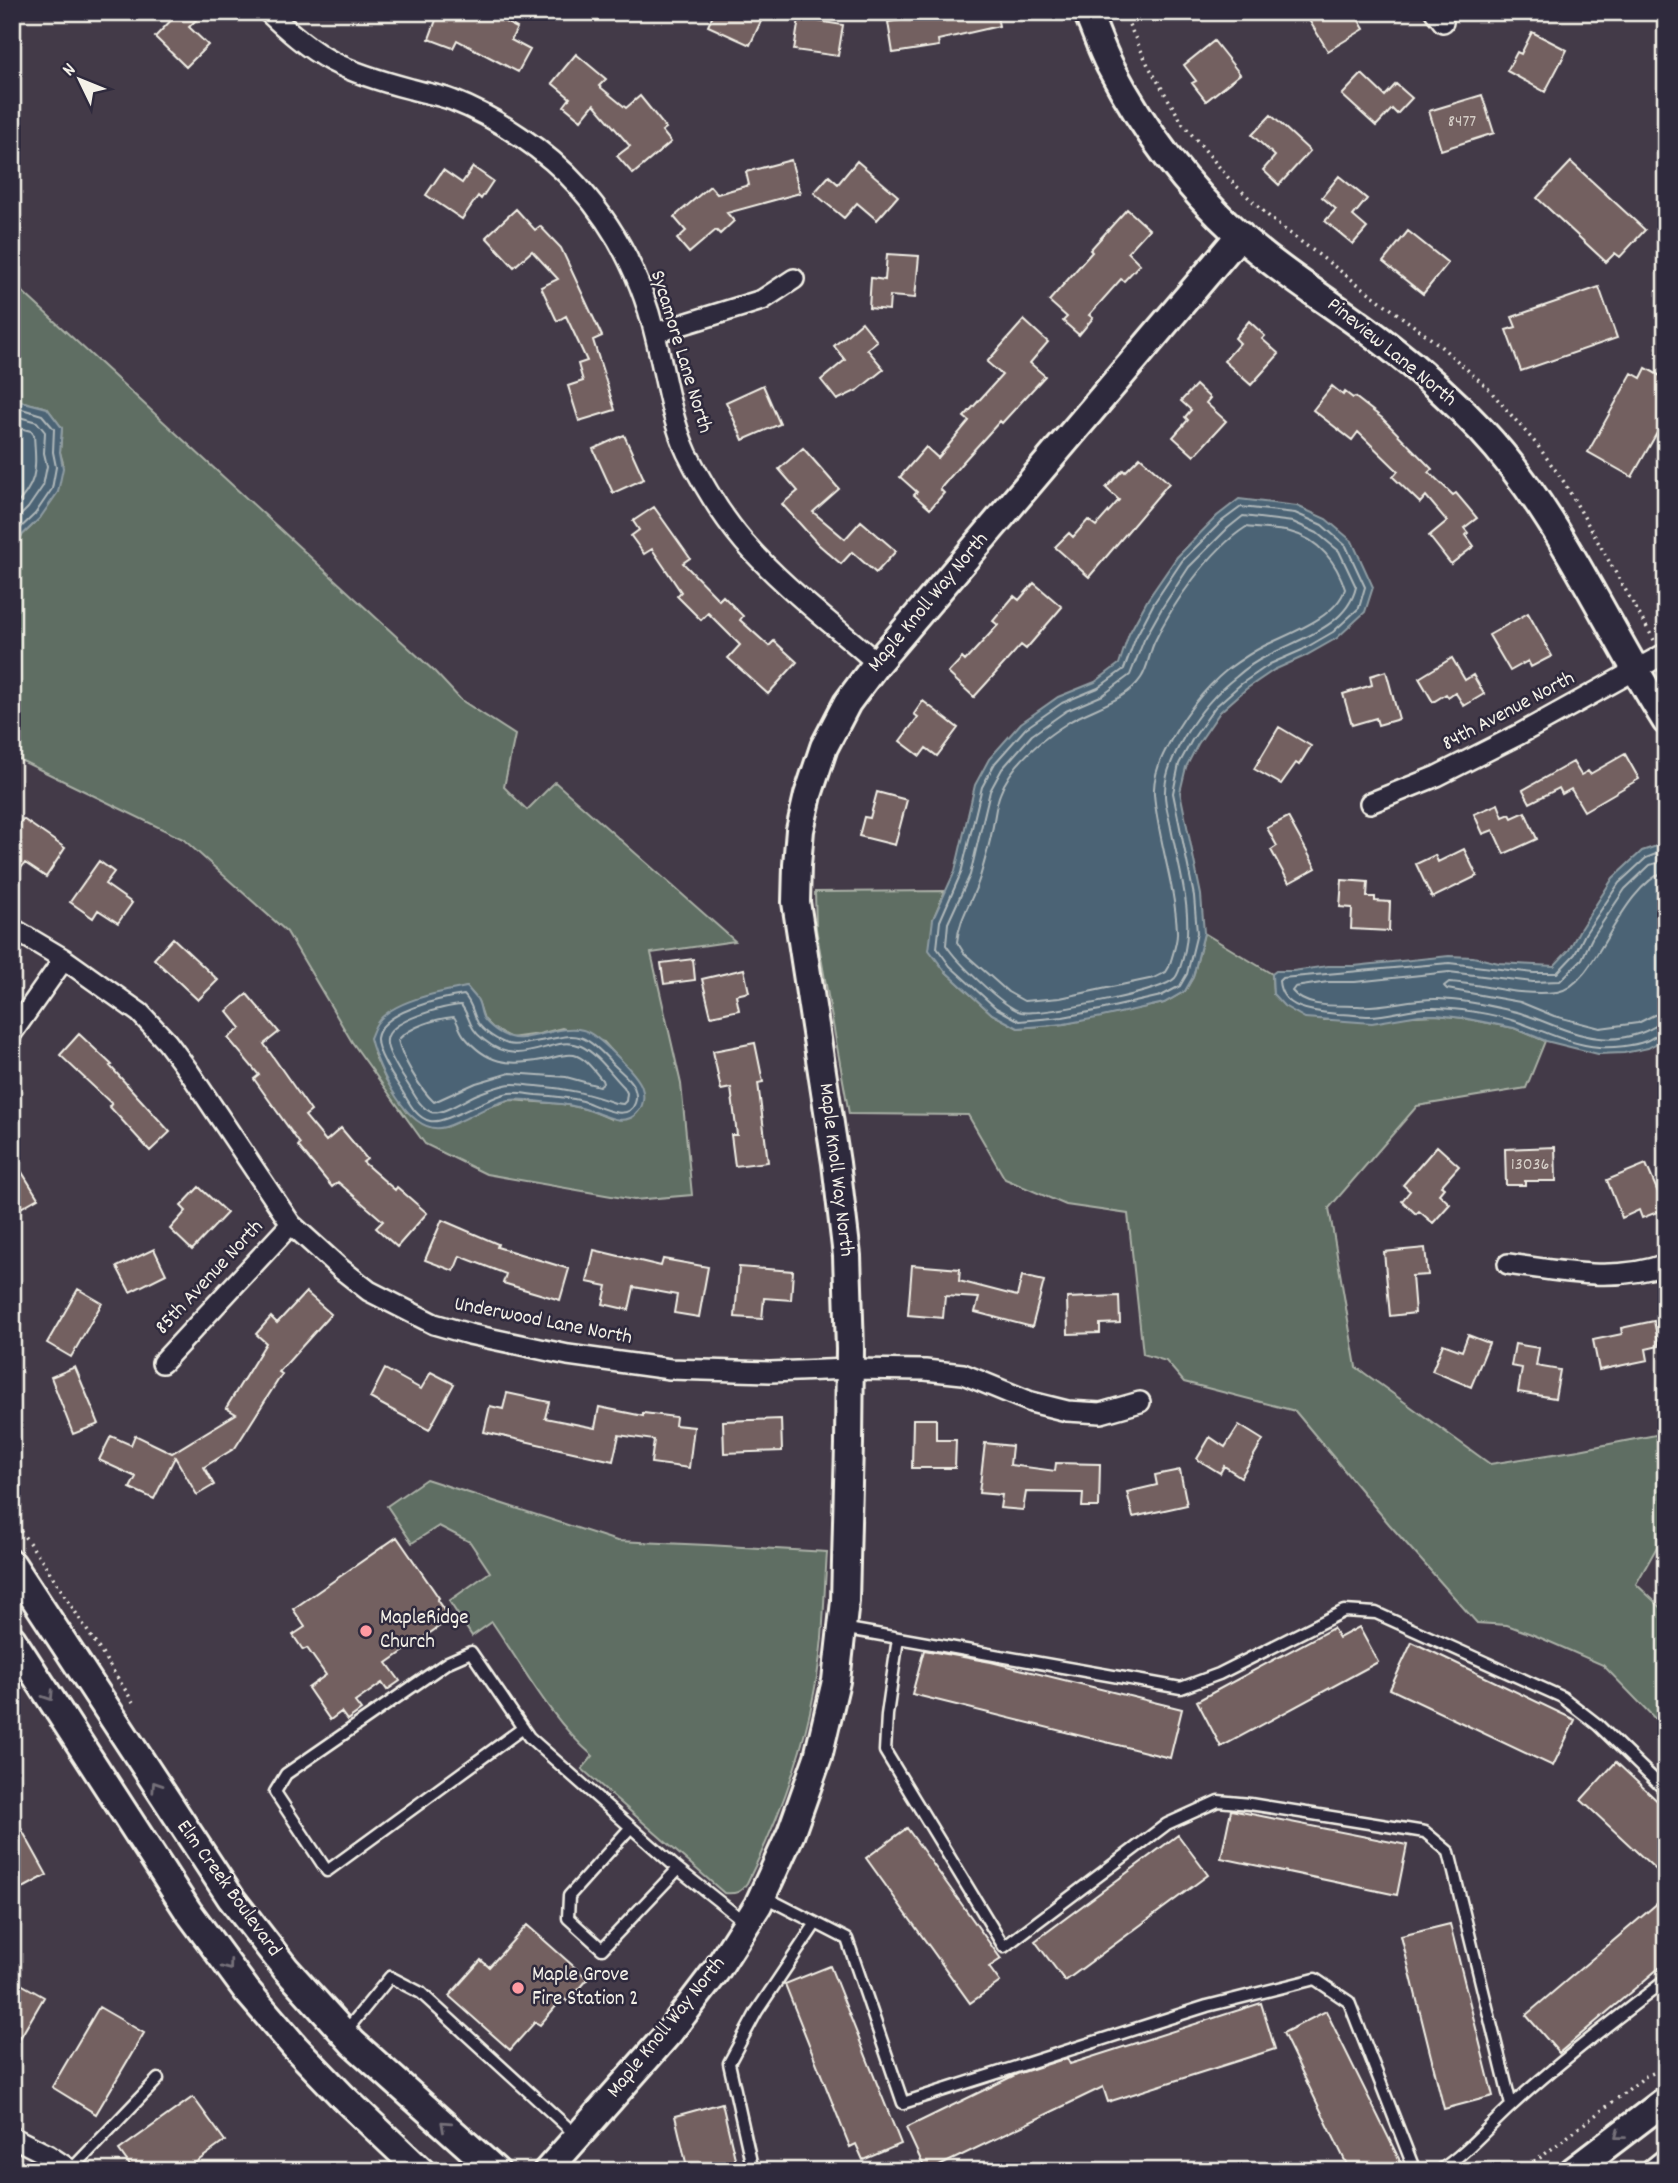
<svg xmlns="http://www.w3.org/2000/svg" width="1678" height="2183" font-family="Dekko,sans-serif">
<style>
.green{fill:#5f6e64;stroke:#aab0a6;stroke-width:2;fill-rule:evenodd}
.water{fill:#4b6374;stroke:#8f9ca2;stroke-width:2}
.lines{fill:none;stroke-linecap:round;stroke-linejoin:round}
.shore{stroke:#b0b8ba;stroke-width:2}
.building{fill:#736060;stroke:#f4f1e8;stroke-width:2}
.lane-casing{stroke:#f4f1e8;stroke-width:15}
.street-casing{stroke:#f4f1e8;stroke-width:24}
.secondary-casing{stroke:#f4f1e8;stroke-width:32}
.path{stroke:#f4f1e8;stroke-width:3.5;stroke-dasharray:2 5;stroke-linecap:butt}
.lane{stroke:#2f2a3d;stroke-width:10}
.street{stroke:#2f2a3d;stroke-width:19}
.secondary{stroke:#2f2a3d;stroke-width:26}
.oneway{stroke:#747079}
.poi-dot{fill:#ff9aa2;stroke:#2f2a3d;stroke-width:2.5}
.labels{text-anchor:middle;dominant-baseline:central;stroke-width:5;stroke-linejoin:round;paint-order:stroke}
.number-label{font-size:18px;fill:#d4cdc6}
.street-label{font-size:21px;fill:#f4f1e8;stroke:#2f2a3d}
.poi-label{font-size:21px;fill:#f4f1e8;stroke:#2f2a3d;text-anchor:start}
</style>
<rect width="100%" height="100%" fill="#433a48"/>
<filter id="ink" filterUnits="userSpaceOnUse"><feTurbulence type="fractalNoise" baseFrequency=".0143" numOctaves="2"/><feDisplacementMap in="SourceGraphic" scale="14" xChannelSelector="R" yChannelSelector="G"/><feConvolveMatrix kernelMatrix="1 2 1 2 8 2 1 2 1" color-interpolation-filters="sRGB"/></filter>
<g filter="url(#ink)">
<path class="green" d="M12,282l423,390 26,28 54,35 -11,52 23,23 28,-28 180,159 -84,12 30,131 11,111 -58,5 -148,-26 -61,-30 -73,-102 -65,-110 -104,-93 -171,-83v-211l28,-27 23,-55 -3,-11 2,-24 -15,-20 -35,-9zM467,987l11,14 6,18 10,10 17,9 28,-4 23,-6 42,14 16,18 -9,59 -21,-9 -27,-6 -52,-4 -26,8 -39,19 -39,-15 -22,-34 -11,-24 47,-56z
M945,891l-12,28 12,52 47,43 26,14 46,-4 100,-21 21,-12 8,-14 11,-44 68,41 1,20 51,26 113,-5 26,3 51,10 31,13 -19,47 -109,18 -88,102 27,159 134,97 89,-14 87,-17v98l-30,53 30,28v118l-63,-65 -69,-30 -27,-10 -30,-2 -88,-99 -94,-113 -111,-29 -18,-21 -23,-7 -15,-140 -62,-9 -61,-26 -37,-64 -119,-1 -33,-185 -1,-37z
M426,1479l191,62 91,4 119,7c-2,29 -3,58 -5,86 -8,86 -37,169 -75,245 -7,10 -11,11 -23,10l-142,-124 11,-13c-42,-36 -70,-89 -101,-134l-20,14 -23,-35 41,-29 -20,-30 -31,-16 -27,17 -25,-37z"/>
<path class="water" d="M12,399l35,9 15,20 -2,24 3,16 -5,24 -18,26 -28,27z
M1239,499l58,7 29,13 26,22 21,46 -8,25 -28,26 -32,18 -31,14 -28,19 -26,23 -22,32 -12,23 -6,25 21,103 3,38 -11,44 -8,14 -21,12 -62,14 -38,7 -46,4 -26,-14 -47,-43 -16,-21 4,-31 22,-48 20,-86 14,-26 32,-36 37,-26 37,-15 24,-18 10,-30 19,-35 29,-42 40,-41z
M1666,843v195l-18,10 -24,5 -26,1 -52,-13 -32,-13 -51,-10 -26,-3h-18l-47,8 -67,-5 -21,-12 -11,-12 -1,-20 4,-3h17l35,-5h26l95,-10 24,1 26,6 55,3 15,-16 10,-19 34,-53 29,-27z
M467,987c3,4 7,8 10,12 4,6 3,14 7,20 5,7 17,16 26,18 18,6 49,-13 73,-7 13,3 56,45 59,58 3,9 1,19 -5,25 -13,15 -34,1 -49,-3 -12,-4 -24,-6 -37,-7 -13,-1 -29,-5 -42,-3 -23,5 -42,20 -64,27 -36,11 -68,-60 -75,-89 2,-4 4,-11 7,-15 16,-23 64,-31 90,-36z"/>
<g class="lines">
<path class="shore" d="M12,406l30,9 12,14 -1,23 3,15 -4,22 -17,25 -23,22
M12,415l25,7 8,10 -1,21 3,13 -4,20 -15,22 -16,16
M12,426l19,5 3,4c2,34 5,48 -22,74
M1241,507l54,6 27,12 24,21 19,41 -6,21 -26,24 -31,18 -32,14 -29,20 -26,23 -23,33 -13,24 -6,29 21,103 3,37 -10,41 -7,12 -19,10 -61,14 -37,7 -43,4 -24,-13 -46,-42 -13,-18 3,-27 21,-48 21,-86 13,-24 31,-35 36,-25 36,-15 26,-19 12,-32 18,-34 28,-42 40,-40z
M1243,516l50,6 24,11 22,18 17,36c-9,40 -58,52 -89,69 -11,5 -22,13 -31,21 -21,16 -38,37 -52,60 -9,16 -19,35 -19,54 -1,12 4,25 6,37 8,42 24,88 12,130 -2,7 -4,15 -8,20 -14,15 -114,32 -138,34 -5,0 -12,1 -16,0 -19,-6 -64,-50 -75,-67l2,-22 22,-48 20,-84 12,-22 30,-34 34,-24 37,-16 27,-20 14,-35 18,-32 27,-41 39,-39z
M1246,527c14,2 30,2 44,5 29,7 47,31 55,57 -9,29 -57,45 -81,57 -12,6 -25,15 -36,23 -28,23 -48,52 -64,84 -6,11 -11,29 -10,41 4,46 21,90 23,137 1,11 -5,25 -8,36l-3,5 -12,6 -94,20 -36,3 -16,-9 -44,-39 -7,-11c2,-24 16,-42 23,-65 5,-17 10,-34 13,-51 2,-10 3,-22 7,-32 11,-30 42,-55 69,-72 21,-13 57,-21 72,-44 7,-10 8,-24 13,-35 18,-39 56,-93 92,-116z
M1666,850l-20,8 -27,25 -34,51 -10,20 -18,19h-23l-85,-10 -167,15 -3,3c2,29 37,31 59,33 11,0 21,2 32,2 19,0 39,-8 58,-8 25,-1 66,6 90,14 26,9 53,23 81,25 14,1 34,-1 47,-6 7,-3 12,-8 20,-9
M1666,860l-16,5 -25,24 -33,49 -10,21 -22,22 -27,1 -84,-10 -94,10h-27l-33,5 -3,4c15,18 44,14 66,15 26,2 52,-8 80,-7 26,1 54,7 79,13 27,8 53,23 82,26 13,2 30,-1 42,-5 9,-3 15,-9 25,-10
M1666,871c-49,18 -70,116 -109,121 -37,5 -72,-8 -108,-10l-5,4 3,3 73,13 34,14 46,12 38,-5 16,-8 12,-2
M464,995c9,9 8,18 14,28 6,9 20,18 30,21 6,2 15,0 21,-1 46,-7 49,-18 84,21 7,7 17,14 21,23 2,5 3,11 1,16 -7,21 -39,2 -52,-2 -16,-4 -31,-5 -47,-6 -9,-1 -19,-3 -27,-2 -20,3 -64,32 -79,28 -16,-4 -23,-23 -31,-35 -7,-10 -23,-36 -22,-48 4,-27 65,-40 87,-43z
M461,1005c10,12 6,22 23,35 39,32 68,-7 97,6 17,8 30,28 43,41l3,6 -1,8 -3,3 -8,-1c-28,-10 -47,-14 -78,-17 -10,0 -22,-4 -32,-1 -8,2 -17,5 -25,8 -12,4 -38,23 -49,19 -12,-5 -17,-19 -24,-29 -6,-9 -22,-33 -20,-43 1,-20 58,-34 74,-35z
M454,1017c4,5 5,13 10,19 23,28 44,30 78,24 10,-1 21,-7 32,-5 12,3 20,16 28,25l1,3 -4,3 -33,-9 -56,-4 -34,10 -42,19c-14,-13 -32,-44 -36,-62 13,-14 37,-21 56,-23z"/>
</g>
<path class="building" d="M179,12h25l-15,15 19,18 -22,22 -31,-30z
M439,12h47l31,16 -6,12 19,10 -12,22 -61,-32 -4,8 -24,-9z
M714,12h38l11,5 -13,28 -42,-19z
M800,12h18l-1,9 26,4 -5,31 -44,-6z
M954,12h42l3,14 -61,14 1,6 -46,7 -5,-31z
M1304,12h50l10,17 -36,22z
M1532,32l35,18 -22,42 -38,-21 10,-19 4,2z
M1214,41l26,33 -34,27 -14,-18 4,-2 -12,-16z
M576,54l30,25 -7,7 27,22 14,-12 26,32 -4,3 9,11 -38,32 -16,-18 13,-10 -36,-42 -13,16 -17,-14 6,-8 -18,-15z
M1362,74l23,22 11,-12 16,14 -15,16 -5,-5 -16,17 -34,-31z
M1482,95l12,38 -53,17 -12,-39z
M1271,115l39,36 -31,34 -16,-15 12,-14 -23,-21z
M791,160l9,33 -73,20 7,8 -14,13 -4,-4 -27,23 -12,-14 9,-8 -12,-14 36,-31 7,8 32,-9 -3,-13z
M857,161l41,35 -21,24 -20,-17 -13,15 -30,-25 15,-17 9,8z
M1571,162l74,68 -25,27 -5,-4 -9,9 -69,-64z
M473,167l20,14 -12,18 -3,-3 -16,23 -36,-24 17,-25 19,13z
M1339,176l28,23 -14,17 14,12 -14,16 -28,-23 11,-12 -14,-12z
M516,209l19,21 5,-4 21,22 41,88 -9,4 22,70 -36,11 -11,-35 15,-5 -5,-17 9,-3 -21,-45 -9,5 -16,-34 17,-8 -26,-28 -18,16 -28,-30z
M1127,209l22,20 -21,23 12,12 -16,17 -3,-2 -32,36 4,3 -14,17 -16,-14 4,-4 -18,-16 43,-49 -2,-2z
M1408,231l40,32 -25,31 -40,-32z
M887,254l32,2 -4,42 -25,-2 -1,14 -20,-2 2,-30 14,2z
M1599,287l18,51 -96,33 -15,-41 10,-3 -4,-10z
M1024,320l24,22 -18,21 15,13 -43,47 -2,-2 -38,42 -22,26 4,4 -14,16 -16,-14 3,-3 -17,-15 26,-30 12,11 31,-37 -5,-4 38,-42 -15,-13z
M1249,321l16,15 -3,3 17,15 -28,31 -27,-24 16,-18 -5,-5z
M862,322l15,19 -10,8 17,20 -26,21 -21,10 -16,-20 24,-20 -11,-14z
M1646,368l20,11v38l-34,60 -44,-25 44,-79 9,5z
M763,385l17,39 -37,16 -17,-38z
M1196,385l14,13 -4,5 20,18 -32,35 -21,-19 15,-17 -3,-3 6,-7 -10,-9z
M1332,386l11,9 2,-3 8,6 2,-1 27,21 50,51 -3,3 24,23 3,-2 21,25 -13,10 4,5 -2,2 8,11 -23,18 -22,-28 18,-15 -21,-25 -6,7 -27,-26 5,-6 -40,-39 -6,8 -39,-30z
M624,435l20,44 -31,14 -20,-44z
M803,448l36,41 -26,23 32,27 16,-18 35,30 -20,22 -24,-21 -11,12 -23,-20 -36,-40 16,-13 -19,-22z
M1140,457l29,26 -80,94 -34,-30 14,-14 4,4 15,-17 8,6 23,-26 -13,-12 17,-18 2,2z
M654,507l36,51 -7,5 36,37 4,-4 20,20 -3,4 29,26 5,-5 23,21 -29,32 -40,-36 12,-13 -32,-32 -7,7 -24,-24 4,-4 -29,-43 -8,5 -13,-18 8,-6 -6,-9z
M1034,583l28,24 -36,42 -5,-4 -47,52 -26,-24 14,-15 3,3 33,-36 -5,-4 21,-25 5,4z
M1528,613l24,43 -21,11 -3,-6 -18,10 -21,-36z
M1452,658l13,22 8,-5 11,19 -20,12 -9,-14 -7,5 -2,-3 -13,8 -14,-24z
M1386,671l13,48 -21,6 -2,-7 -24,7 -9,-31 29,-9 -2,-9z
M923,701l35,27 -21,28 -11,-8 -6,8 -20,-15 18,-24 -4,-3z
M1279,727l32,19 -12,19 -3,-2 -15,21 -27,-15z
M1625,754l14,25 -55,32 -13,-22 -9,5 -3,-6 -29,15 -7,-13 50,-28 8,13 7,-4 2,3z
M877,792l30,8 -12,45 -36,-9 5,-19 6,1z
M1498,804l5,13 7,-3 2,4 13,-6 12,27 -33,15 -11,-24 -10,4 -9,-20z
M1288,817l28,51 -27,15 -18,-33 6,-4 -10,-18z
M23,819l42,29 -19,29 -21,-14 -13,17v-45z
M1464,849l13,27 -45,22 -16,-34 19,-9 3,7z
M99,861l15,11 -9,12 27,19 -14,20 -20,-13 -5,8 -23,-16z
M1342,880l26,2 -1,15h8v4l15,1 -1,29 -38,-2 1,-21 -12,-1z
M173,938l45,42 -20,20 -44,-41z
M693,959l2,21 -31,4 -3,-21z
M744,969l5,23 -13,3 3,15 -28,6 -9,-37z
M247,994l32,38 -15,12 47,67 -6,5 21,25 15,-13 26,31 -4,3 32,28 2,-3 30,26 -30,34 -21,-19 7,-7 -45,-39 -6,5 -34,-41 2,-2 -46,-65 5,-4 -31,-37 13,-10 -14,-17z
M79,1034l33,31 -2,1 60,66 -20,19 -41,-45 3,-2 -52,-49z
M755,1043l8,39 -5,1 10,79 -33,4 -4,-31h6l-6,-47 -10,2 -8,-39z
M1437,1146l22,20 -18,20 3,2 -5,6 11,10 -17,19 -14,-12 -3,3 -14,-13 8,-10 -7,-6z
M1555,1147l1,34h-31v4h-19l-1,-36z
M12,1156l26,42 -26,15z
M1646,1164l19,45 -23,9 -3,-8 -17,8 -15,-38z
M199,1187l28,26 -35,37 -22,-21 16,-18 -5,-5z
M442,1220l56,24 -1,3 72,22 -9,31 -57,-17 3,-9 -46,-18 -6,15 -29,-11z
M1425,1248l3,27 -16,1 3,37 -25,3 -6,-64z
M154,1249l12,25 -36,18 -13,-25z
M594,1250l67,16 2,-7 45,8 -9,50 -25,-4 3,-18 -43,-8 -5,23 -26,-6 4,-18 -20,-4z
M912,1265l48,4 -1,12 58,15 5,-20 22,5 -12,46 -57,-15 4,-14 -34,-2 -2,22 -35,-3z
M739,1267l54,4 -2,29 -27,-2 -2,21 -27,-2z
M78,1289l24,14 -31,54 -24,-14z
M306,1292l25,22 -52,58 3,2 -47,74 -31,19 10,18 -17,10 -22,-38 -21,42 -24,-11 6,-11 -37,-17 12,-24 20,9 4,-10 37,18 64,-39 -10,-6 40,-65 -10,-9 15,-17 6,6z
M1119,1296l1,27 -20,1v9l-32,1 -1,-36z
M1654,1321l5,25 -13,3 2,11 -49,10 -6,-30 29,-6 -1,-6z
M1468,1335l21,8 -18,44 -39,-16 11,-27 19,7z
M1515,1344l24,4 -3,18 24,4 -5,28 -37,-6 4,-24 -11,-2z
M75,1367l24,57 -26,10 -22,-57z
M385,1369l36,20 10,-17 23,12 -25,46 -59,-32z
M507,1393l42,9 -4,16 50,10 4,-21 44,9v-3l33,4 -1,8 19,2 -5,41 -38,-5 3,-23 -35,-5 -6,26 -129,-29 6,-26 13,3z
M781,1419l1,32 -58,2 -1,-32z
M913,1419h23v21h20l-1,28h-43z
M1239,1425l24,15 -22,37 -17,-11 -4,7 -23,-14 13,-22 15,10z
M985,1443l27,3 -2,19 45,6 1,-8 44,1 -1,43h-17l1,-14 -57,-1 -3,18 -23,-2 2,-13 -23,-2z
M1180,1470l7,35 -54,12 -6,-25 30,-7 -2,-10z
M397,1537l42,61 -2,2 13,19 -63,44 13,18 -13,9 -5,-7 -27,19 6,8 -14,10 -6,-8 -11,8 -22,-32 18,-13 -19,-27 -4,2 -10,-15 12,-8 -12,-18z
M1359,1627l19,35 -157,85 -24,-46 136,-73 6,10z
M1412,1642l163,78 -22,46 -163,-77z
M924,1650l67,12 191,47 -12,49 -258,-64z
M1616,1762l50,47v70l-85,-79z
M1231,1810l176,35 -10,50 -176,-37z
M12,1812l35,63 -35,19z
M907,1828l94,131 -12,8 11,15 -30,21 -104,-145z
M1178,1835l30,40 -143,106 -30,-40z
M1666,1896v66l-107,91 -33,-38z
M1450,1924l43,172 -49,13 -43,-173z
M527,1925l61,54 -20,23 -5,-4 -23,27 -5,-3 -25,28 -61,-54 32,-36 8,7z
M830,1966l71,178 -38,16 -7,-16 -6,3 -65,-163z
M12,1979l32,18 -32,55z
M1261,2003l14,46 -167,53 -5,-15 -174,84h-3l-20,-43 111,-54 50,-16 3,6z
M99,2007l45,26 -48,81 -44,-27z
M1326,2011l79,160h-55l-67,-138z
M193,2097l32,44 -41,30h-50l-15,-21z
M722,2103l16,68h-50l-13,-55z"/>
<g class="lines">
<defs>
<path id="lane" d="M842,1628l339,60 38,-14 125,-63 32,2 186,84 36,28 68,66
M898,1638l-11,77 -2,36 119,196 163,-123 51,-23 32,3 175,28 24,20 62,253
M523,1728l-196,143 -52,-79 11,-18 162,-112 23,-10 58,85 149,132 68,54
M631,1827l-62,69 -1,22 34,31 76,-80
M763,1896l84,43 56,164 304,-97 108,-27 34,23 66,169
M345,2032l45,-55 31,16 156,143
M71,2170l87,-91
M753,2171l-24,-108 28,-52 59,-88
M1439,2171c27,-18 48,-43 72,-65 49,-45 102,-85 155,-126"/>
<path id="street" d="M268,12c19,18 40,37 63,49 25,13 53,21 80,28 13,4 28,6 41,11 44,17 95,51 126,86 38,42 64,94 77,149 10,39 15,81 32,118 16,32 34,62 57,89 39,45 89,82 133,121
M1435,12l8,10
M655,333l107,-33 32,-21
M1370,803l67,-27 81,-41 148,-82
M12,928l52,31 76,54 27,29 23,31 101,151 50,45 28,22 65,33 35,10 99,21 102,14 100,3 80,-3 75,1 38,4 68,28 36,9 34,2 39,-11
M12,1033l52,-74
M1508,1264c52,7 107,19 158,0
M162,1363l129,-139
M12,2137l36,18 24,16"/>
<path id="secondary" d="M1087,12c8,18 14,37 23,54 33,63 75,120 128,168 46,41 100,73 149,111 34,26 65,54 94,85 78,83 124,195 185,291
M12,1564l219,334 55,71 67,74 143,128
M12,1639l176,272 59,80 48,56 48,50 78,74
M547,2171l121,-137 48,-63 42,-66 33,-72 27,-76 18,-76 9,-80 4,-157 1,-95 -3,-93 -11,-93 -40,-261 1,-37 3,-35 8,-35 16,-48 23,-44 30,-40 363,-428
M1573,2171l93,-71
M1656,2171l10,-8"/>
</defs>
<use href="#lane" class="lane-casing"/>
<use href="#street" class="street-casing"/>
<use href="#secondary" class="secondary-casing"/>
<path class="path" d="M1123,12l25,53 35,59 48,57 45,42 162,121 49,43 51,59 26,36 90,158
M12,1520l30,40 91,142
M1523,2171l123,-95 20,-8"/>
<use href="#lane" class="lane"/>
<use href="#street" class="street"/>
<use href="#secondary" class="secondary"/>
</g>
<defs><path id="oneway-chevron" d="M-2-3.5L2.5 0L-2 3.5" fill="none" stroke-width="1.6" stroke-linecap="round" stroke-linejoin="round" transform="scale(1.75)"/></defs>
<g class="oneway">
<use href="#oneway-chevron" transform="translate(49 1696) rotate(57)"/>
<use href="#oneway-chevron" transform="translate(156 1786) rotate(-123)"/>
<use href="#oneway-chevron" transform="translate(228 1966) rotate(53)"/>
<use href="#oneway-chevron" transform="translate(445 2125) rotate(-138)"/>
<use href="#oneway-chevron" transform="translate(1619 2135) rotate(142)"/>
</g>
</g>
<g class="poi-dot">
<circle cx="366" cy="1631" r="7"/>
<circle cx="518" cy="1988" r="7"/>
</g>
<g class="labels">
<g class="number-label">
<text x="1462" y="122">8477</text>
<text x="1530" y="1165">13036</text>
</g>
<g class="street-label">
<text transform="translate(680 352) rotate(73)">Sycamore Lane North</text>
<text transform="translate(1391 353) rotate(39)">Pineview Lane North</text>
<text transform="translate(929 603) rotate(-50)">Maple Knoll Way North</text>
<text transform="translate(1509 712) rotate(-28)">84th Avenue North</text>
<text transform="translate(835 1170) rotate(83)">Maple Knoll Way North</text>
<text transform="translate(210 1278) rotate(-47)">85th Avenue North</text>
<text transform="translate(543 1322) rotate(11)">Underwood Lane North</text>
<text transform="translate(228 1889) rotate(54)">Elm Creek Boulevard</text>
<text transform="translate(667 2028) rotate(-51)">Maple Knoll Way North</text>
</g>
<g class="poi-label">
<text x="380" y="1619">MapleRidge<tspan x="380" dy="24">Church</tspan></text>
<text x="532" y="1976">Maple Grove<tspan x="532" dy="24">Fire Station 2</tspan></text>
</g>
</g>
<rect width="1678" height="2183" fill="none" stroke="#2f2a3d" stroke-width="42"/>
<rect x="21" y="21" width="1636" height="2141" fill="none" stroke="#f4f1e8" stroke-width="2.5" filter="url(#ink)"/>
<g transform="translate(80 80) rotate(313)" stroke="#2f2a3d" stroke-width="5" paint-order="stroke">
<path d="M0-5L12 26L0 18L-12 26Z" fill="#f4f1e8"/>
<text y="-10" font-size="19" font-weight="bold" text-anchor="middle" fill="#f4f1e8">N</text>
</g>
</svg>
